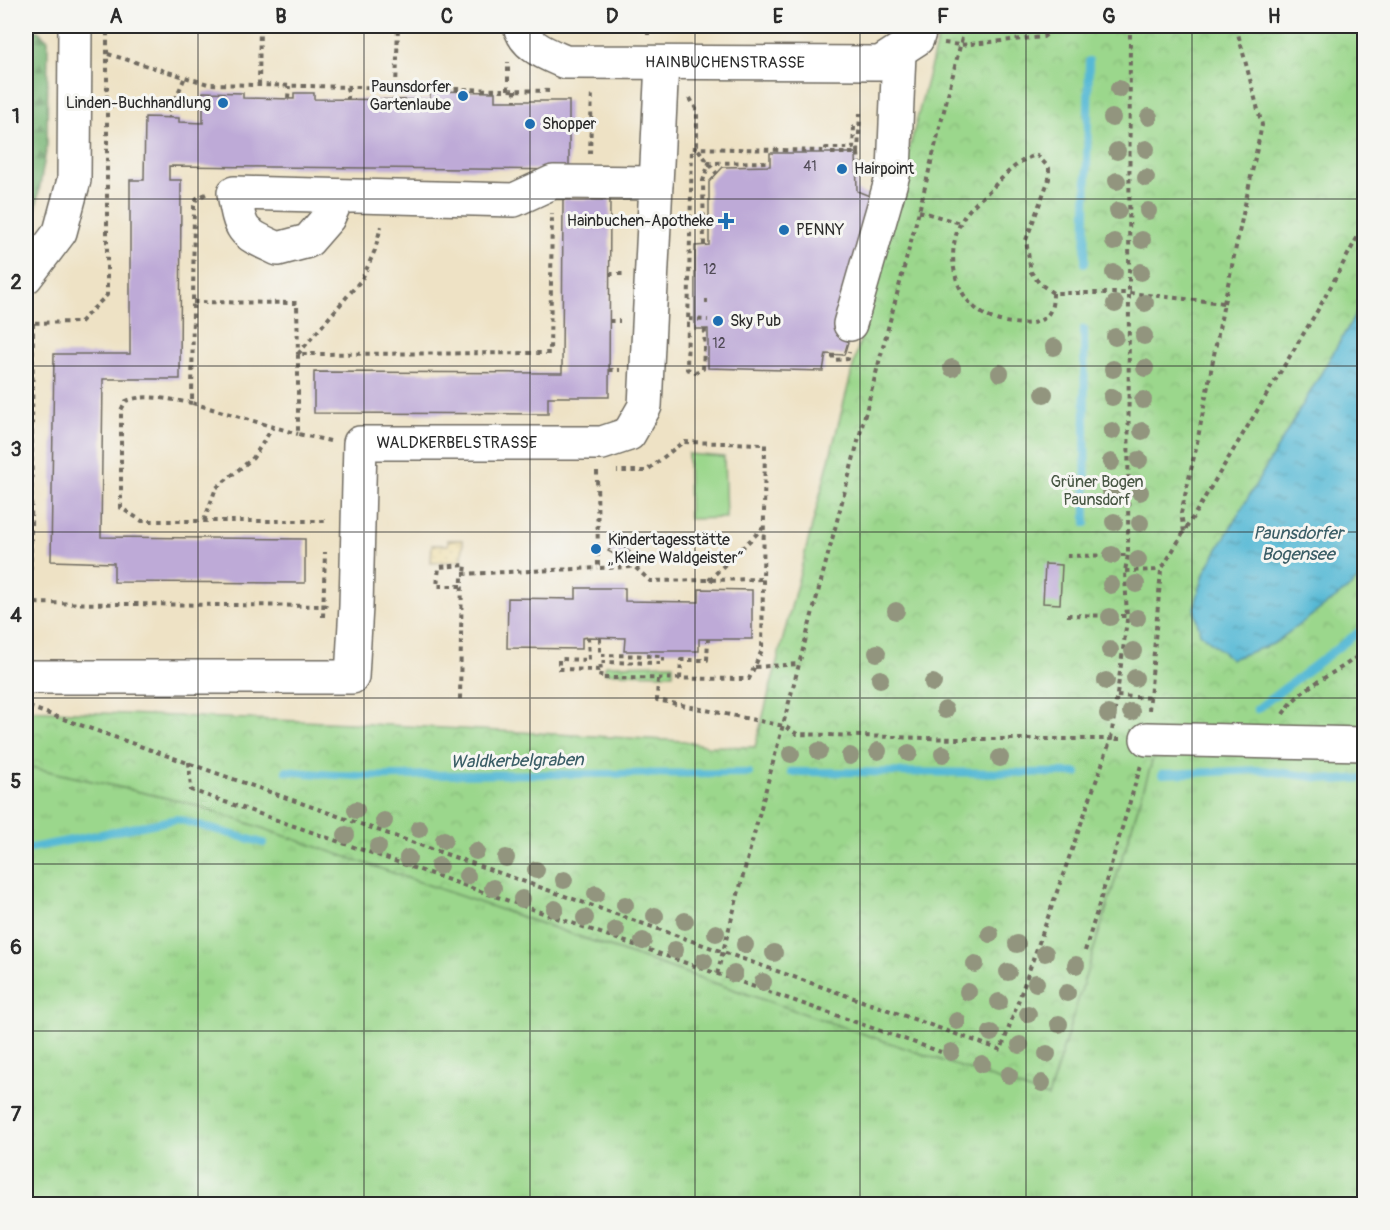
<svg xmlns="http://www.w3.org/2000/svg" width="1390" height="1230" font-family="Pangolin,sans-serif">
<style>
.grass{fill:url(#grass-tufts);stroke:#63815c;stroke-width:1.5}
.forest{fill:url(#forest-firs);stroke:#547252;stroke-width:1.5}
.sand{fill:url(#sand-dots);stroke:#8c8264;stroke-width:1.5}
.park{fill:url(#park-crowns);stroke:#63815c;stroke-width:1.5}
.pitch{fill:#9bd78c;stroke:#63815c;stroke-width:1.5}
.water{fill:url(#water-ripples);stroke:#417280;stroke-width:1.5}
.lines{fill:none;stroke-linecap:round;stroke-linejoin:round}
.stream{stroke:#57b9d5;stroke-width:8}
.building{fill:#beaad7}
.minor-casing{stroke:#6f6b61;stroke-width:36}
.path{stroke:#6f6b61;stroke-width:4;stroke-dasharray:4.5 4.5;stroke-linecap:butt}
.minor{stroke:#fff;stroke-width:33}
.tree{fill:#92957e}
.grid{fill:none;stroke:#2b2b2b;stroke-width:1.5;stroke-opacity:0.55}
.poi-dot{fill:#1f6fb2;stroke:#f6f6f2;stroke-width:2}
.labels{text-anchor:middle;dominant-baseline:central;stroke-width:6;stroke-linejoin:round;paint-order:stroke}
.number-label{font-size:14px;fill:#504b56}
.street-label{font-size:16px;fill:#2b2b2b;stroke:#f6f6f2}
.poi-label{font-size:16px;fill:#2b2b2b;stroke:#f6f6f2;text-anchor:start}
.park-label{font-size:16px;fill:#475643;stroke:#f6f6f2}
.water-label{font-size:18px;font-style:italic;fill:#3a5d66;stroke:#f6f6f2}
.neatline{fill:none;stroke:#2b2b2b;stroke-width:2}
.grid-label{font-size:20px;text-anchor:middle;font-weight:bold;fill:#2b2b2b}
</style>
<defs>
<pattern id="grass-tufts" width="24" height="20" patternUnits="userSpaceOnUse" patternTransform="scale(1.5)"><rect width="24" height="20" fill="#9bd78c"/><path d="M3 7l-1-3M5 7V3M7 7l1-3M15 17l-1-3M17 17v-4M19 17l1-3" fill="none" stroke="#86b979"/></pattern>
<pattern id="forest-firs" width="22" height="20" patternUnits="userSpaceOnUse" patternTransform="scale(1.5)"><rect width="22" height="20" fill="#7cb878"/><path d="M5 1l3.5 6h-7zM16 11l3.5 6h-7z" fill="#669663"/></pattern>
<pattern id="sand-dots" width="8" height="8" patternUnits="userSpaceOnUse" patternTransform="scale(1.5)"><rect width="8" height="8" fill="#eeda9e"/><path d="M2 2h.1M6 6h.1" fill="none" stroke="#cb8" stroke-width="1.8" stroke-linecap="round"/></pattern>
<pattern id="park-crowns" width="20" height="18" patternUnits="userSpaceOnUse" patternTransform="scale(1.5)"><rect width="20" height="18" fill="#9bd78c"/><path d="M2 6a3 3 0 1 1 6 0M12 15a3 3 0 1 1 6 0" fill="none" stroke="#86b979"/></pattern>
<pattern id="water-ripples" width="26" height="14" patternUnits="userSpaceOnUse" patternTransform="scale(1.5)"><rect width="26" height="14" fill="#57b9d5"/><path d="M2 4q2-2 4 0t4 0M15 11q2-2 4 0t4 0" fill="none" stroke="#4897ad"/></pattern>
</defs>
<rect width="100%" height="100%" fill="#f6f6f2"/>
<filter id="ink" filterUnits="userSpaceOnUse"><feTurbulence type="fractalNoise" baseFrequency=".0167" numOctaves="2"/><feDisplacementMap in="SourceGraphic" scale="12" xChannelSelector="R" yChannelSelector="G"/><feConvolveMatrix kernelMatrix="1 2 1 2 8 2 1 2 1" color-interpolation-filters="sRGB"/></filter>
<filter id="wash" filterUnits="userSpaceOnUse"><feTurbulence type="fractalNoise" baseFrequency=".008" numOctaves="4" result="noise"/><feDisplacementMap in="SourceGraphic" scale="24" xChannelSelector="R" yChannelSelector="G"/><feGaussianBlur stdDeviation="1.35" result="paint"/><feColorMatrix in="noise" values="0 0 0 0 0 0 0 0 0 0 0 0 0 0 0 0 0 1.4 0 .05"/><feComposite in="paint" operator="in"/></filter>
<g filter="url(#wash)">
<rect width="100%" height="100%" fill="#eee2c5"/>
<path class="grass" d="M673,664v10l-68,-1v-8z
M1364,751v453h-1338v-438l163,37 859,294 107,-345z"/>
<path class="forest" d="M26,31h12l10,9 -1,106 -11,62 -10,17z"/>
<path class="sand" d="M448,540h15l-1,21 -31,2 1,-18h16z"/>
<path class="park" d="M941,26h423v719l-209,7 -107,345 -859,-294 -163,-37v-56l324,13 334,18 24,5 47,1z"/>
<path class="pitch" d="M688,454l36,3 2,61 -37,1z"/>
<path class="water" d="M1364,300v275l-19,16 -72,53 -42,15 -31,-26 -6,-25 11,-37z"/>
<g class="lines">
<path class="stream" d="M1085,263l4,-202
M1084,329l2,194
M1257,709l107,-81
M286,771c47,5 92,7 140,4l323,-2
M791,772l286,1
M1162,774l100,-4 74,10 28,-2
M26,849l151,-30 86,24"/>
</g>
<g id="blocks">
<path class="building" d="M430,91l65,1v9h74v69l-400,-4v14h12l-1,199h-77l-2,158 204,2v44l-191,-1v-19l-63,-2 3,-207h76v-174h14l1,-63 34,1v4l24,1v-31l40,1v5l51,1v-6h20v6l116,1z
M770,153h86l1,38 20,8 -26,133 -7,23 -18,-1 -3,17 -115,-3v-39h-13v-83l14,-1v-63l14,-15 47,-1z
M563,199h47l-1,198h-61v17l-234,-1v-41l248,1z
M615,542l15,10 -5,8 -17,-9z
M1045,564l17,1 -2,39 -17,-1z
M576,588h49v13l74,1v-13l53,1v49h-53v12h-75l1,-13 -37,-1 -6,1v11l-75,-1 1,-50 68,1z"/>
</g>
</g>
<g filter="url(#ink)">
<use href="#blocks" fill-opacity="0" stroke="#6f6b61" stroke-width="1.5"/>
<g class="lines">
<defs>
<g id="minor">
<path id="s1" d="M520,26c5,21 27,28 45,36l315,1 37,-24 4,-13"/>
<path d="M338,196l-10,22 -20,23 -30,8c-36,-17 -37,-15 -44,-56l280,7 39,-18 103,1"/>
<path d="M26,277l34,-45 14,-52 1,-154"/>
<path d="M850,324l44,-153 5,-118"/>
<path id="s2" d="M26,677h326l4,-71 4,-163h242l27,-9 16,-28 17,-343"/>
<path d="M1147,739l217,5"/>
</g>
</defs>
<use href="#minor" class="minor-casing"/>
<path class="path" d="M388,26l104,1
M648,35v-9
M944,43l16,2 83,-8 16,-11
M108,54l100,30 345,7
M259,85l1,-59
M347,87l1,12
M396,88l2,-62
M418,88v12
M508,90v-28
M515,90v11
M288,98l1,-12
M690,98l7,13v37l20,26
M108,106l64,1 13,-30
M169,107l1,11
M831,153h27l2,-40
M858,153l1,11h5
M590,154l2,-63
M206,194l-9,4 -3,8 -2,197 106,31
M919,211l41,12
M610,226h17
M704,245l-1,-64 6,-18 61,-1
M609,274h15
M1053,293c0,9 -1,20 -9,25 -9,7 -21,6 -31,5 -51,-3 -72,-56 -53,-99 5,-12 17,-22 27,-31 15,-14 30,-34 50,-38l12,13v11l-23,61 5,32 8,11 14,10h76l95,10 -28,145 -15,65 3,19
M705,301h3
M193,302l104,1 1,51
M1224,303l38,-178 -26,-99
M689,319l19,1
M609,321h11
M26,323l54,-1 27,-27v-263
M705,329l-2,40 -7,3 -9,-3 5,-221 134,3v-3h27l1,-21 5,-2
M298,354l64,-75 13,-29 6,-24
M833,354v6l15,-1 1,-7
M609,370h11
M192,403c-21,-3 -46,-10 -66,-2l-5,9v98l21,13h184
M330,441l-32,-7v-80l252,-1 2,-140
M597,471l1,97 37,-1 15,14 114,-2
M204,521l12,-33 37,-30 20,-31
M1067,556l61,-1
M1125,571l36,-1
M709,580l55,-53
M461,586h-24l2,-19 27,-2 -1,8
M26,603l302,3
M1067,615l60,1
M323,617l2,-65
M30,633l3,-310
M588,637l1,23 -30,-1v10l42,1 -1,8 149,1 13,-29 3,-206 -82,-2 -37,29h-29
M600,638v17l63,1v7l-63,-1 1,8
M755,667l45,-3
M680,679l1,-19h26l1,-21
M1117,696l34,2
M460,699l2,-125 136,-6
M29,707l972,343 110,-311h-154l-160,-5 -13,-8 -127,-26 1,-21
M1149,710l12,-140 158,-262 45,-83
M1283,714c21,-32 54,-39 81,-63
M1120,739h-9l16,-119 -2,-49 3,-16 2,-529
M189,762l2,28 750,262
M1085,951l56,-186
M717,974l202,-763 46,-185"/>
<use href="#minor" class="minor"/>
</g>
<g class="tree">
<circle cx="1119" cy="89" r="9"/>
<circle cx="1149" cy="117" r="9"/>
<circle cx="1112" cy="118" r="9"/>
<circle cx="1146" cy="149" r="9"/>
<circle cx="1117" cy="151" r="9"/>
<circle cx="1146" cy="178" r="9"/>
<circle cx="1117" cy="181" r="9"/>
<circle cx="1118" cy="211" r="9"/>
<circle cx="1148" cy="211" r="9"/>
<circle cx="1142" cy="240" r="9"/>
<circle cx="1114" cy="242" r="9"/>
<circle cx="1141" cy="272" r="9"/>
<circle cx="1114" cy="273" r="9"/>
<circle cx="1145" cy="303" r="9"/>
<circle cx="1115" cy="304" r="9"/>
<circle cx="1144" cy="336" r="9"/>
<circle cx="1115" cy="337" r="9"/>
<circle cx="1054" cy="347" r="9"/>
<circle cx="952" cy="368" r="9"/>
<circle cx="1145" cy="368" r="9"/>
<circle cx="1113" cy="369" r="9"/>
<circle cx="1000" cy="373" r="9"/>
<circle cx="1044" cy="394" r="9"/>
<circle cx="1112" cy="397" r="9"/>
<circle cx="1143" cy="400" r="9"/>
<circle cx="1112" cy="431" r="9"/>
<circle cx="1142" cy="431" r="9"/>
<circle cx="1139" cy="460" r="9"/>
<circle cx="1111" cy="462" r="9"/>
<circle cx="1111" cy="492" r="9"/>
<circle cx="1140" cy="492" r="9"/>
<circle cx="1114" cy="522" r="9"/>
<circle cx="1140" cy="523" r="9"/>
<circle cx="1112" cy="555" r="9"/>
<circle cx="1138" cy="560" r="9"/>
<circle cx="1136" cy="584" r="9"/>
<circle cx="1111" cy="585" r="9"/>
<circle cx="896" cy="611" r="9"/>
<circle cx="1110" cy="617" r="9"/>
<circle cx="1137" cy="618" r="9"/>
<circle cx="1110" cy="650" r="9"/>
<circle cx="1133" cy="651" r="9"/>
<circle cx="877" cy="653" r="9"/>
<circle cx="1135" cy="678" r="9"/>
<circle cx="880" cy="679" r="9"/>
<circle cx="1106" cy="681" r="9"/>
<circle cx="933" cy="683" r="9"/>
<circle cx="945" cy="710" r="9"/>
<circle cx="1131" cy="712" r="9"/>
<circle cx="1108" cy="714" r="9"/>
<circle cx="819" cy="751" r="9"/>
<circle cx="878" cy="751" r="9"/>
<circle cx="909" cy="753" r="9"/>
<circle cx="791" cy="754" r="9"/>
<circle cx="943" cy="754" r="9"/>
<circle cx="850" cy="756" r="9"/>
<circle cx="1000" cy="758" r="9"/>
<circle cx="356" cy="810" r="9"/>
<circle cx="384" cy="821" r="9"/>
<circle cx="419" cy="829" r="9"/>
<circle cx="346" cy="835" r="9"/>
<circle cx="444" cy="840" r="9"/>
<circle cx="378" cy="847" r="9"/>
<circle cx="476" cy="851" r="9"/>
<circle cx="408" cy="858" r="9"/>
<circle cx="506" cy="858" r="9"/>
<circle cx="439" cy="866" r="9"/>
<circle cx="536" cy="870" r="9"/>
<circle cx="467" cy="876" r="9"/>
<circle cx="564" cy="880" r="9"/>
<circle cx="493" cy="888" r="9"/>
<circle cx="596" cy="894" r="9"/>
<circle cx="522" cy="899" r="9"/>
<circle cx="625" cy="905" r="9"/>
<circle cx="555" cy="909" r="9"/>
<circle cx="655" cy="916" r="9"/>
<circle cx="585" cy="918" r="9"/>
<circle cx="685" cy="921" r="9"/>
<circle cx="616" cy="930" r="9"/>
<circle cx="716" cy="933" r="9"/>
<circle cx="990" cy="934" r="9"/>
<circle cx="643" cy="941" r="9"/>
<circle cx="1017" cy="944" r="9"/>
<circle cx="745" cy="945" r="9"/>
<circle cx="675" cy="950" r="9"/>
<circle cx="774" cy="953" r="9"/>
<circle cx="1045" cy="953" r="9"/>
<circle cx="704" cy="961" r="9"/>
<circle cx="975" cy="964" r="9"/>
<circle cx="1076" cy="965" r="9"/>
<circle cx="1008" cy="972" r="9"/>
<circle cx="734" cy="974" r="9"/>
<circle cx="763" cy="982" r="9"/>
<circle cx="1036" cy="983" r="9"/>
<circle cx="968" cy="992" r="9"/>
<circle cx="1067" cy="993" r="9"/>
<circle cx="999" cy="1002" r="9"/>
<circle cx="1028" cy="1014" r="9"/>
<circle cx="957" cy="1021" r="9"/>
<circle cx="1059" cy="1024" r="9"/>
<circle cx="991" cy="1033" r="9"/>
<circle cx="1020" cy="1045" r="9"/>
<circle cx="951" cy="1052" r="9"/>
<circle cx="1047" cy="1054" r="9"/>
<circle cx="982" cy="1064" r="9"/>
<circle cx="1009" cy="1075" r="9"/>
<circle cx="1042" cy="1083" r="9"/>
</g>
</g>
<path class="grid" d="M198,26v1178M364,26v1178M530,26v1178M695,26v1178M860,26v1178M1026,26v1178M1192,26v1178M26,199h1338M26,366h1338M26,532h1338M26,698h1338M26,864h1338M26,1031h1338"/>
<g class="poi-dot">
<circle cx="463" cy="96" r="6"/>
<circle cx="223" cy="103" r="6"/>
<circle cx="530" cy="124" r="6"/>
<circle cx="842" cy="169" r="6"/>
<path d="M723 212h6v6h6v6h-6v6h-6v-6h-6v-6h6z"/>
<circle cx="784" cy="230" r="6"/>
<circle cx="718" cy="321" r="6"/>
<circle cx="596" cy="549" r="6"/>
</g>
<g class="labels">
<g class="number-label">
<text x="810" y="166">41</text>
<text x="710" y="269">12</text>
<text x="719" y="343">12</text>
</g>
<g class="street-label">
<text stroke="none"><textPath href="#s1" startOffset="220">HAINBUCHENSTRASSE</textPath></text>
<text stroke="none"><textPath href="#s2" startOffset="657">WALDKERBELSTRASSE</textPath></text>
</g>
<g class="poi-label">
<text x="451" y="87" text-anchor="end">Paunsdorfer<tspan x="451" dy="18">Gartenlaube</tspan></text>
<text x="211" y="103" text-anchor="end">Linden-Buchhandlung</text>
<text x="542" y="124">Shopper</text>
<text x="854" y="169">Hairpoint</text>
<text x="714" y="221" text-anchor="end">Hainbuchen-Apotheke</text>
<text x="796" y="230">PENNY</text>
<text x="730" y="321">Sky Pub</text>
<text x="608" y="540">Kindertagesstätte<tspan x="608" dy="18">„Kleine Waldgeister“</tspan></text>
</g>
<g class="park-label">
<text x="1097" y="482">Grüner Bogen<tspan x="1097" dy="18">Paunsdorf</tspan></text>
</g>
<g class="water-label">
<text x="1298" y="533">Paunsdorfer<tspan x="1298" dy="21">Bogensee</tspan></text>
<text transform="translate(517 761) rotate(-1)">Waldkerbelgraben</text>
</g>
</g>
<rect width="1390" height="1230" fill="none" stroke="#f6f6f2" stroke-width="66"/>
<rect x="33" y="33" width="1324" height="1164" class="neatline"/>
<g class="grid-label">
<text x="116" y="23">A</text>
<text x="281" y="23">B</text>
<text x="447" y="23">C</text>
<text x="612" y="23">D</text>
<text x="778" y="23">E</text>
<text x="943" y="23">F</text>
<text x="1109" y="23">G</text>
<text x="1274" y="23">H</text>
<text x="16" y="123">1</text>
<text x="16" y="289">2</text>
<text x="16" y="456">3</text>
<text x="16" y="622">4</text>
<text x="16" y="788">5</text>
<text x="16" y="954">6</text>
<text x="16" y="1121">7</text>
</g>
</svg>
